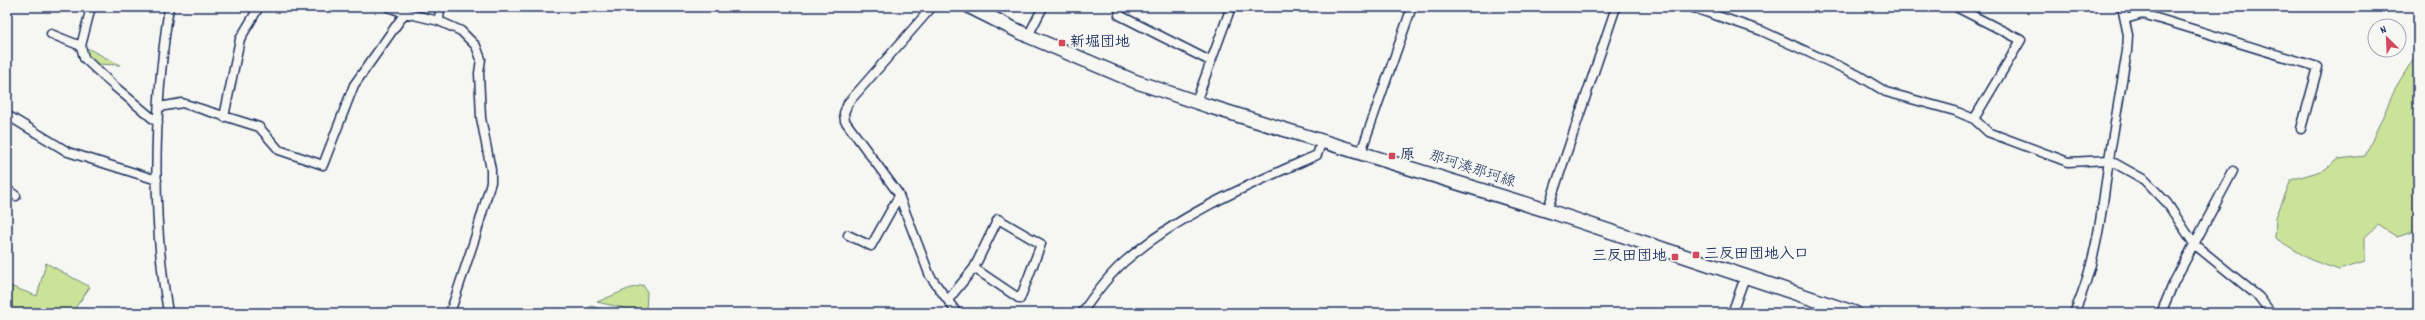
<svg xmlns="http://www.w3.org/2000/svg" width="2425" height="320" font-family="Dekko,'Klee One',sans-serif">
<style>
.green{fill:#cae399;stroke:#72897c}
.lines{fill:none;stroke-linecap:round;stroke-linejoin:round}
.minor-casing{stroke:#1b2f5e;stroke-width:11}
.primary-casing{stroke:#1b2f5e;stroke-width:16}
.minor{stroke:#f6f6f2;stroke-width:8}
.primary{stroke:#f6f6f2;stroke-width:13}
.poi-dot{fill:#d1495b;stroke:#f6f6f2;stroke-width:1.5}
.labels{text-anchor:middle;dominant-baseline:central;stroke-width:4;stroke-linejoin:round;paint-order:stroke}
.poi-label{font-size:15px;font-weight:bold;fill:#1b2f5e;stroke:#f6f6f2;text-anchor:start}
.street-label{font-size:15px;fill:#1b2f5e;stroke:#f6f6f2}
</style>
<rect width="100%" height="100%" fill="#f6f6f2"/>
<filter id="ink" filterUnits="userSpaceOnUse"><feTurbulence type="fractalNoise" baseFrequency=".025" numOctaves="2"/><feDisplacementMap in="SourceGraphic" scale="8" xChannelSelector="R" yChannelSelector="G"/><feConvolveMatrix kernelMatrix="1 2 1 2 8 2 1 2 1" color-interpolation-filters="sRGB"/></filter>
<g filter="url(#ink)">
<path class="green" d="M85,47l35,18 -26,-1 -8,-8z
M2418,51v179l-21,7 -19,-12 -13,12v25l-26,8 -28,-10 -36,-22 1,-21 15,-37 33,-10 14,-11 27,-3 31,-69z
M46,263l44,24 -17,24 -66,2v-28l30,11z
M643,285l4,7 -1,21 -49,-11 31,-13z
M591,306l10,3 3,4h-23z"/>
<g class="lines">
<defs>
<path id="minor" d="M388,7l17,6 34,8 22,10 15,15 5,13 -2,14 2,45 10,52v12l-16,56 -25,75
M932,7l-84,96 -4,10 1,8 53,72 32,83 27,37
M1121,7l-2,8 91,46
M1691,7l71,24 96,44 28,17 69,19 19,8 14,13 80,30 41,-2 36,20 22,23 27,41 65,53 12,16
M1956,7l65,33 -47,79
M2125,19l18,-5 175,53 -17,62
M439,21l1,-14
M51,34l30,12 3,12 30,28 44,37
M1028,36l15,-29
M81,46l10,-39
M1196,102l35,-95
M159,107l23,-4 77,24 20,23 44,15 31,-80 51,-72
M7,115l61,37 89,28
M224,117l16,-78 19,-32
M1361,152l51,-145
M7,189l9,7
M1547,211l69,-204
M848,235l23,11 28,-50
M948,300l26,-32 24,-49 43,25 -21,55 -46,-31
M168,313c-17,-101 -14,-205 1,-306
M1082,313c12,-18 25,-36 42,-51 56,-49 127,-78 193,-107l5,-14
M1732,313l13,-36
M2074,313c22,-48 28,-102 35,-154 6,-36 12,-72 18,-108l1,-16 -6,-28
M2161,313l13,-31 59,-111"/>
<path id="primary" d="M970,7l58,29 106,45 74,25 344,106 303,101"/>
</defs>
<use href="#minor" class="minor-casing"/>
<use href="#primary" class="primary-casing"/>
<use href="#minor" class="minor"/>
<use href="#primary" class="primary"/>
</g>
</g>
<g class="poi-dot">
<rect x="1058" y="39" width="8" height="8" rx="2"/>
<rect x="1388" y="152" width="8" height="8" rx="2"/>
<rect x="1692" y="251" width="8" height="8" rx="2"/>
<rect x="1671" y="253" width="8" height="8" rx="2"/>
</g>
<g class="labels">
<g class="poi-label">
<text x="1070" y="43">新堀団地</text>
<text x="1400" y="156">原</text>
<text x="1704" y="255">三反田団地入口</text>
<text x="1667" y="257" text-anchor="end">三反田団地</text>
</g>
<g class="street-label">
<text transform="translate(1472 170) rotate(18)">那珂湊那珂線</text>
</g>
</g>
<rect width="2425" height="320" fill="none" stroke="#f6f6f2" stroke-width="24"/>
<rect x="12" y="12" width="2401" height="296" fill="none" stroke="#1b2f5e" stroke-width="1.5" filter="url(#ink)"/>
<g transform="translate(2387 38) rotate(336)"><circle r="19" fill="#f6f6f2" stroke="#9ea6b7"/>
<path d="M0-3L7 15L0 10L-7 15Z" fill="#d1495b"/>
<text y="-6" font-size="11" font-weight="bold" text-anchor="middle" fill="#1b2f5e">N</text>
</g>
</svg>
